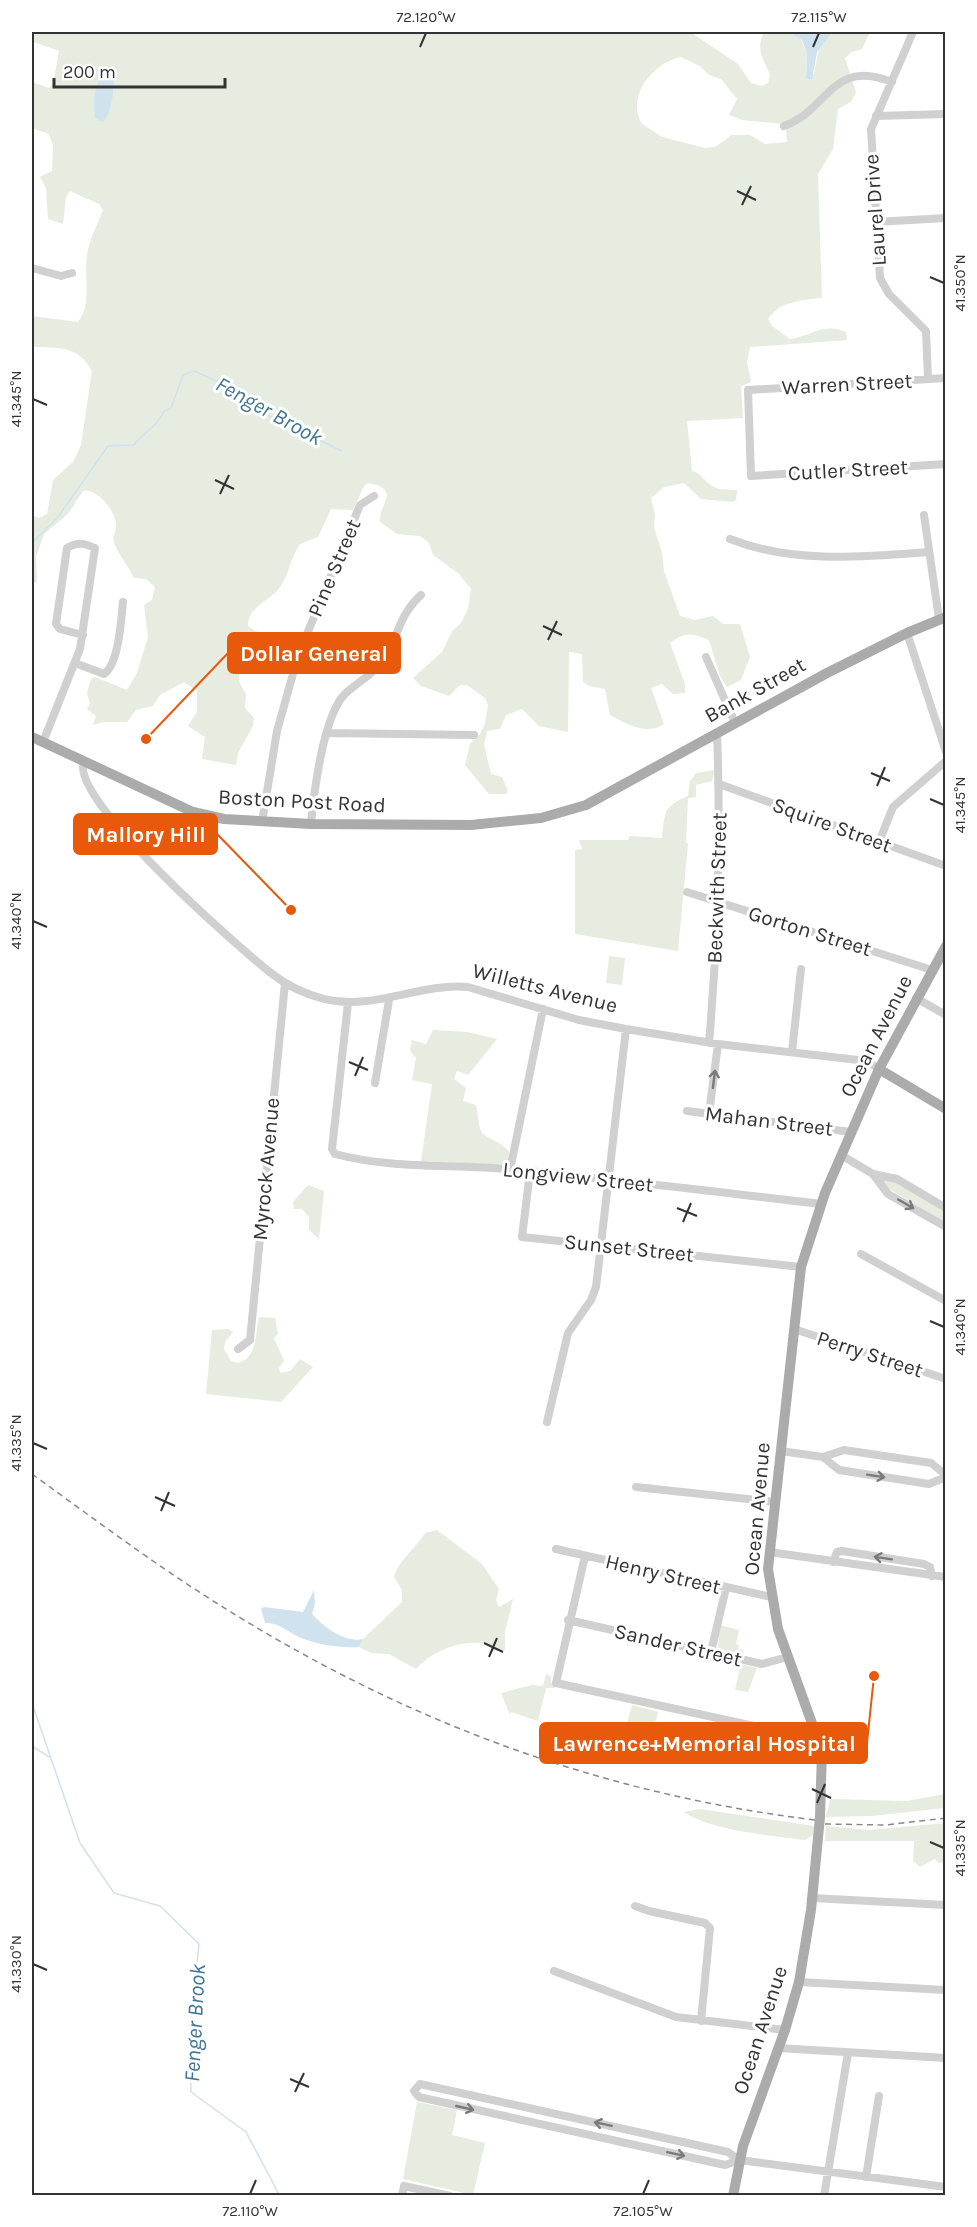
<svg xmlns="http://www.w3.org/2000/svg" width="977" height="2227" font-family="Karla,sans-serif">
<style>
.green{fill:#e6ecdf;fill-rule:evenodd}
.water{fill:#cfe2ee}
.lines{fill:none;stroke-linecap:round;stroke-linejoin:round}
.stream{stroke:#cfe2ee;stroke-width:1.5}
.minor{stroke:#d0d0d0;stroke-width:8}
.major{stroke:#ababab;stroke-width:10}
.rail{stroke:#888;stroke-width:1.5;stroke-dasharray:6 4.5;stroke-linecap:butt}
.oneway{stroke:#7a7a7a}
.ticks{fill:none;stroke:#333;stroke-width:2}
.labels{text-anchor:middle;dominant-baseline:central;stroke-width:6;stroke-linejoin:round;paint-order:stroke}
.street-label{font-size:21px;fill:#333;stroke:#fff}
.water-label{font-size:22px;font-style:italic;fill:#3f7597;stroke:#fff}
.leader{fill:none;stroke:#e8590c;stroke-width:2}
.callout-dot{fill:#e8590c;stroke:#fff;stroke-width:2}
.callout{fill:#e8590c;stroke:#e8590c;stroke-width:2}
.callout-label{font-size:22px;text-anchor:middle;font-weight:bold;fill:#fff}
.neatline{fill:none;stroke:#333;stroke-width:2}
.ticks-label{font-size:15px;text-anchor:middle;fill:#333}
</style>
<rect width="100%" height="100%" fill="#fff"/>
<path class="green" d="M32,32h658l48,32 13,19 11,3 6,-3 2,-8c-6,-16 -15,-25 -6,-43h24l12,5 7,17 -1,24 8,-4 5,-27 13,-15h38l-8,17 -10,3 -7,6 11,34 -5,10 -13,7 -5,40 -15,25 4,124c-18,2 -41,2 -54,21l4,7 18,13c21,-3 34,-17 56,-7l1,8 -97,7 -3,15 4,20 -10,4 2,32 -56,3 5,50c9,2 12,10 20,15 8,5 17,3 25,4l-1,10 -3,2 -32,-3 -17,-16 -20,4 -13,11 4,17 -1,12 8,26 2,18 16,45 15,4 18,-4 10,8h17l10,33 -9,23 -14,7 -7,-11 -11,-36c-16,-7 -25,-8 -39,3l15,41v9l-12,1 -11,-10 -11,4 13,36c-18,12 -37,0 -54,-9l-5,-26 -16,-3 -6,-4 -1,-28 -13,-2 -1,80 -29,-6 -17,-17 -16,6 -6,14 -13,2 -3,14 7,29 11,3 6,14 -2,3h-17l-24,-29 5,-21 10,-10 5,-10 3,-19 -3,-7 -18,-13h-7l-11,11 -28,-10 -8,-8 29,-26 10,-21 9,-8 7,-14 3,-20 -12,-15 -26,-19 -4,-12 -9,-7 -23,-2 -17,-12c-1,-19 22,-33 -12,-39l-4,3 -11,24 -22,-1 -13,28 -18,7c-10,14 -11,33 -23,47 -10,10 -29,17 -29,35l14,9 10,1 2,4 -8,15 -22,7c-6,18 -8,16 2,32l-1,14 9,10 -1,8 -15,27 -2,12 -34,-6 3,-22 -17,-11 9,-14v-21l-13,-9 -24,13 -7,11 -17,4 -9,12h-24l-10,3 3,-9 -9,-7 3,-5 -3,-11 4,-14 4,-2 32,13 10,-17 11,-36 -4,-32 8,-5 3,-13 -9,-8 -12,-1c-5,-11 -14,-21 -19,-33 -4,-8 1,-11 1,-19 1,-13 -19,-39 -33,-35l-15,23 -24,20 -8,23 1,24 -5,4v-70l7,3 8,-4 6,-34 20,-18 8,-17 11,-74c-14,-26 -33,-23 -60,-24v-31l46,6c16,-21 4,-48 10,-72 3,-14 10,-27 15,-40l-4,-6 -29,-13 -4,6 -3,27 -15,-5 -2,-31 -6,-11 12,-6 1,-26 -4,-11 -17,-6v-46l17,6 4,-5 6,-32 -25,-9zM681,57l19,9 9,9 12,4 16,20 -8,16 13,5 41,4 3,3 1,15 -22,2 -15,-9h-18l-17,12 -10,1 -43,-11 -20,-13c-17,-28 12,-62 39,-67z
M715,770l-3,11 -16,4v12l-8,1 -2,44 2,2 -10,107 -103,-17v-84l7,-1 -3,-9h49l2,-4 32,2c3,-27 1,-31 26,-42l2,-15 6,-8z
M609,956l16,2 -3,27 -16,-2z
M433,1030l34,2 30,7 -29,36 -11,-4 -3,8 12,9 -3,13 13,4c2,8 2,19 5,26 5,9 20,9 28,21l-1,9 -4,4 -83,-4 11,-77 -20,-4 4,-22 -6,-7 2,-11 14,4z
M886,1177l59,33v13l-59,-36 -4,-6z
M308,1185l16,6 -5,48 -10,-9v-13l-7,-8h-8l-1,-7z
M259,1317l16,1 3,16 -4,4 10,23 -5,7 1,5 10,-2 10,-12 13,8 -32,35 -75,-8 6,-64 16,-1 5,3 -8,10 -1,7 7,12 7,2c20,-6 17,-28 21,-46z
M437,1530l45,34 17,25 -3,11 3,7 14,-8 -8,33v18l-14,1 -1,-7c-27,-5 -56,5 -74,25l-27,-15 -18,-1 -12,-6 4,-8 39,-37v-12l-8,-13c4,-16 22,-29 31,-44z
M720,1625l19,5 -3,14 3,1 -1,4 5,1 -1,5 -24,-7z
M741,1664l16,4 -9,24 -13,-2z
M546,1674l5,2v6l4,6h-9l-8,33 -27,-9 -1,3 -9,-22 31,-8 11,1z
M632,1705l26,7 -13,51 -16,-5 -4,-8 3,-13 -4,-2z
M945,1794v14l-74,8 -45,1 4,-18 77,2z
M699,1809l115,17 -1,9 -8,5c-35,-5 -93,-9 -121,-28z
M945,1823v39l-7,1 -3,-4 -15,8 -7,-6 1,-20h-89l1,-15 43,4z
M417,2102l40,8 -5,25 33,8 -12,52 -70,-16z"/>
<path class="water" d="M788,32h44l-15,20 -5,28 -6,-2 1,-24 -5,-14z
M108,70l5,3c2,12 -1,41 -10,49l-8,-4c-2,-15 -1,-40 13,-48z
M314,1590l1,14 -3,10c12,13 32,29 51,25l-4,8c-19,1 -42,-2 -60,-10 -13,-6 -19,-14 -34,-14l-4,-14 3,-2 39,5z"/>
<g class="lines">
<path class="stream" d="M32,543l26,-26 50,-71 26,-1c10,-13 23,-18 30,-34l7,-3 12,-33 11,-4 59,26 14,18 75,36
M32,1703l48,140 34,50 46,13 39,38 -9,87 1,61 55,40 34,64
M32,1746l17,11"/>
<path class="minor" d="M913,32l-42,97 9,149 9,16 37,37 2,48
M876,116l70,-2
M784,126c46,-17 47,-68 108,-44
M875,222l71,-4
M32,268l29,8 11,-3
M946,378l-198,12 3,86 195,-12
M924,515l15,104
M730,539c63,25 133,18 199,13
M907,633l39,119
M706,657l29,66
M75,663l29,11c15,-10 17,-54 19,-72
M327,733l147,2
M43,742l37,-93 15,-101c-10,-5 -18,-6 -28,0l-11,76 4,5 23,6
M84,762c-16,36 155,186 187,211 15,12 34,21 53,26 50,12 94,-16 144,-12l111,33 47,9 92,15 149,17 12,8
M719,784l227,82
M262,822l15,-91 21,-75 62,-151 14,-9
M311,824c3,-32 12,-106 33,-129 11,-12 28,-19 38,-33 17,-24 15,-45 39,-67
M879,842l14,-35 53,-46
M687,892l245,78
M916,998l30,17
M348,1003l-16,146 3,5c57,15 114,10 172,15 105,10 210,23 314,35
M709,1043c9,-104 12,-206 8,-310
M792,1052l9,-83
M375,1083l14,-83
M687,1111l164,21
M709,1114l9,-70
M841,1155l32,19 24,5 49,29
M510,1170l33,-161
M530,1172l-8,65 279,30
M873,1174l15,20 58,33
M861,1254l85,47
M794,1329l152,50
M238,1349l12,-9 35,-357
M547,1422l21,-89 23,-33 5,-13 30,-258
M781,1451l42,6 21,-7 87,13 15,12
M823,1457l16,13 90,14 17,-7
M636,1487l139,15
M556,1549l215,48
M769,1552l177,25
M585,1556l-29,127 263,57
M833,1562l4,-10 5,-1 82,13 6,3 2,9
M568,1620l194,44 26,-7
M711,1652l15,-64
M812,1898l134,7
M635,1906l14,5 56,12 5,5 -9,93
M554,1971l122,46 109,13
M799,1982l147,8
M778,2048l168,10
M739,2160l-11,-8 -308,-68 -6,7 5,6 306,68 14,-5 207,27
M866,2177l13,-81
M402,2196l2,-10 46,10
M824,2196l24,-143"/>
<path class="major" d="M32,737l161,75 31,7 87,5 160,1 70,-7 45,-13 241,-132 80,-40 39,-16
M879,1069l67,40
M733,2196l10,-50 42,-116 14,-48 12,-72 9,-93 2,-66 -44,-122 -10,-60 33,-302 24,-74 54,-124 67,-123"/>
<path class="rail" d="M32,1474c61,44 122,90 186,130 186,117 378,189 597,216
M825,1824l60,1 61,-7"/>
</g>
<defs><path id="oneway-shaft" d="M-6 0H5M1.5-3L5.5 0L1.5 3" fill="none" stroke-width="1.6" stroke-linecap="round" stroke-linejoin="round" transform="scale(1.5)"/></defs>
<g class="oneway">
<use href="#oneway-shaft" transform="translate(714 1079) rotate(-83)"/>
<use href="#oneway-shaft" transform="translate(906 1204) rotate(30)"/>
<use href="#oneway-shaft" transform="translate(876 1476) rotate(9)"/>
<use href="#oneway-shaft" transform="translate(883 1558) rotate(-171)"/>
<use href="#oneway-shaft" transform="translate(465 2108) rotate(13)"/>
<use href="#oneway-shaft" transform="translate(603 2124) rotate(-168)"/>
<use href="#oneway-shaft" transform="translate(676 2154) rotate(12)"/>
</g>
<path class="ticks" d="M420,47l6,-14M813,47l6,-14M737,191l19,9M742,205l9,-19M930,277l14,6M33,399l14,6M215,480l19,9M220,494l9,-19M543,626l19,9M548,640l9,-19M871,773l19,8M877,786l8,-19M930,799l14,6M33,921l14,6M349,1062l19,8M355,1076l8,-19M677,1208l20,8M683,1222l8,-19M930,1321l14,6M33,1443l14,6M155,1497l20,9M161,1511l8,-19M484,1643l19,9M489,1657l8,-19M812,1789l19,9M817,1803l8,-19M930,1842l14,6M33,1964l14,6M290,2079l19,8M295,2092l9,-19M250,2194l6,-14M643,2194l6,-14"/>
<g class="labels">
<g class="street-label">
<text transform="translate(875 210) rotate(-94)">Laurel Drive</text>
<text transform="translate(847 384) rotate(-3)">Warren Street</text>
<text transform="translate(848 470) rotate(-3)">Cutler Street</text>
<text transform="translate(334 568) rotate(-67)">Pine Street</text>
<text transform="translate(755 690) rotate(-29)">Bank Street</text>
<text transform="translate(302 801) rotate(3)">Boston Post Road</text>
<text transform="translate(832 825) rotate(20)">Squire Street</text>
<text transform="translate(717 888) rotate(-88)">Beckwith Street</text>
<text transform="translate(810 931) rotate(17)">Gorton Street</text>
<text transform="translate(545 988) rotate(14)">Willetts Avenue</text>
<text transform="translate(876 1036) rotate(-63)">Ocean Avenue</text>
<text transform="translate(769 1121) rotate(7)">Mahan Street</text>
<text transform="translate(266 1169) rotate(-85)">Myrock Avenue</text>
<text transform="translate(578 1177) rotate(6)">Longview Street</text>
<text transform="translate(629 1248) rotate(6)">Sunset Street</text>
<text transform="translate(870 1354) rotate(18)">Perry Street</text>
<text transform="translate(757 1509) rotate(-85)">Ocean Avenue</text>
<text transform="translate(663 1574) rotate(13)">Henry Street</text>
<text transform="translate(678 1645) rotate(13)">Sander Street</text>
<text transform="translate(760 2030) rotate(-72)">Ocean Avenue</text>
</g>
<g class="water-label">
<text transform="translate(269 411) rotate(29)">Fenger Brook</text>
<text transform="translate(195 2023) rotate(-87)">Fenger Brook</text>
</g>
</g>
<path class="leader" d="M146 739L228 653M291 910L217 834M874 1676L867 1743"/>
<g class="callout-dot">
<circle cx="146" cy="739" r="6"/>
<circle cx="291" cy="910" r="6"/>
<circle cx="874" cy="1676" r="6"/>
</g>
<g class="callout">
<rect x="228" y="633" width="172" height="40" rx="6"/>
<rect x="74" y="814" width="143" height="40" rx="6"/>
<rect x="540" y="1723" width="327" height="40" rx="6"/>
</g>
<g class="callout-label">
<text x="314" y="661">Dollar General</text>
<text x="146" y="842">Mallory Hill</text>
<text x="704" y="1751">Lawrence+Memorial Hospital</text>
</g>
<rect width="977" height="2227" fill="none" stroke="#ffffff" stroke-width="66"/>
<path d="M54 78v9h171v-9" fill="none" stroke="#333333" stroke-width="3"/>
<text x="63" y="78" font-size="18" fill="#333333" stroke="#ffffff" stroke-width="4.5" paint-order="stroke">200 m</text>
<rect x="33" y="33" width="911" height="2161" class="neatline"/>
<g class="ticks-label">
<text x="426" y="22">72.120°W</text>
<text x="819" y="22">72.115°W</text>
<text transform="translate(960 283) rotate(-90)" y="5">41.350°N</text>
<text transform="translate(16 399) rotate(-90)" y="5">41.345°N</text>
<text transform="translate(960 805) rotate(-90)" y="5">41.345°N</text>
<text transform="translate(16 921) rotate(-90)" y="5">41.340°N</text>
<text transform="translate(960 1327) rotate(-90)" y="5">41.340°N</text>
<text transform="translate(16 1443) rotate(-90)" y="5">41.335°N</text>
<text transform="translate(960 1848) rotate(-90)" y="5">41.335°N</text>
<text transform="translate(16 1964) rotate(-90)" y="5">41.330°N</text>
<text x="250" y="2216">72.110°W</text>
<text x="643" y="2216">72.105°W</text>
</g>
</svg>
